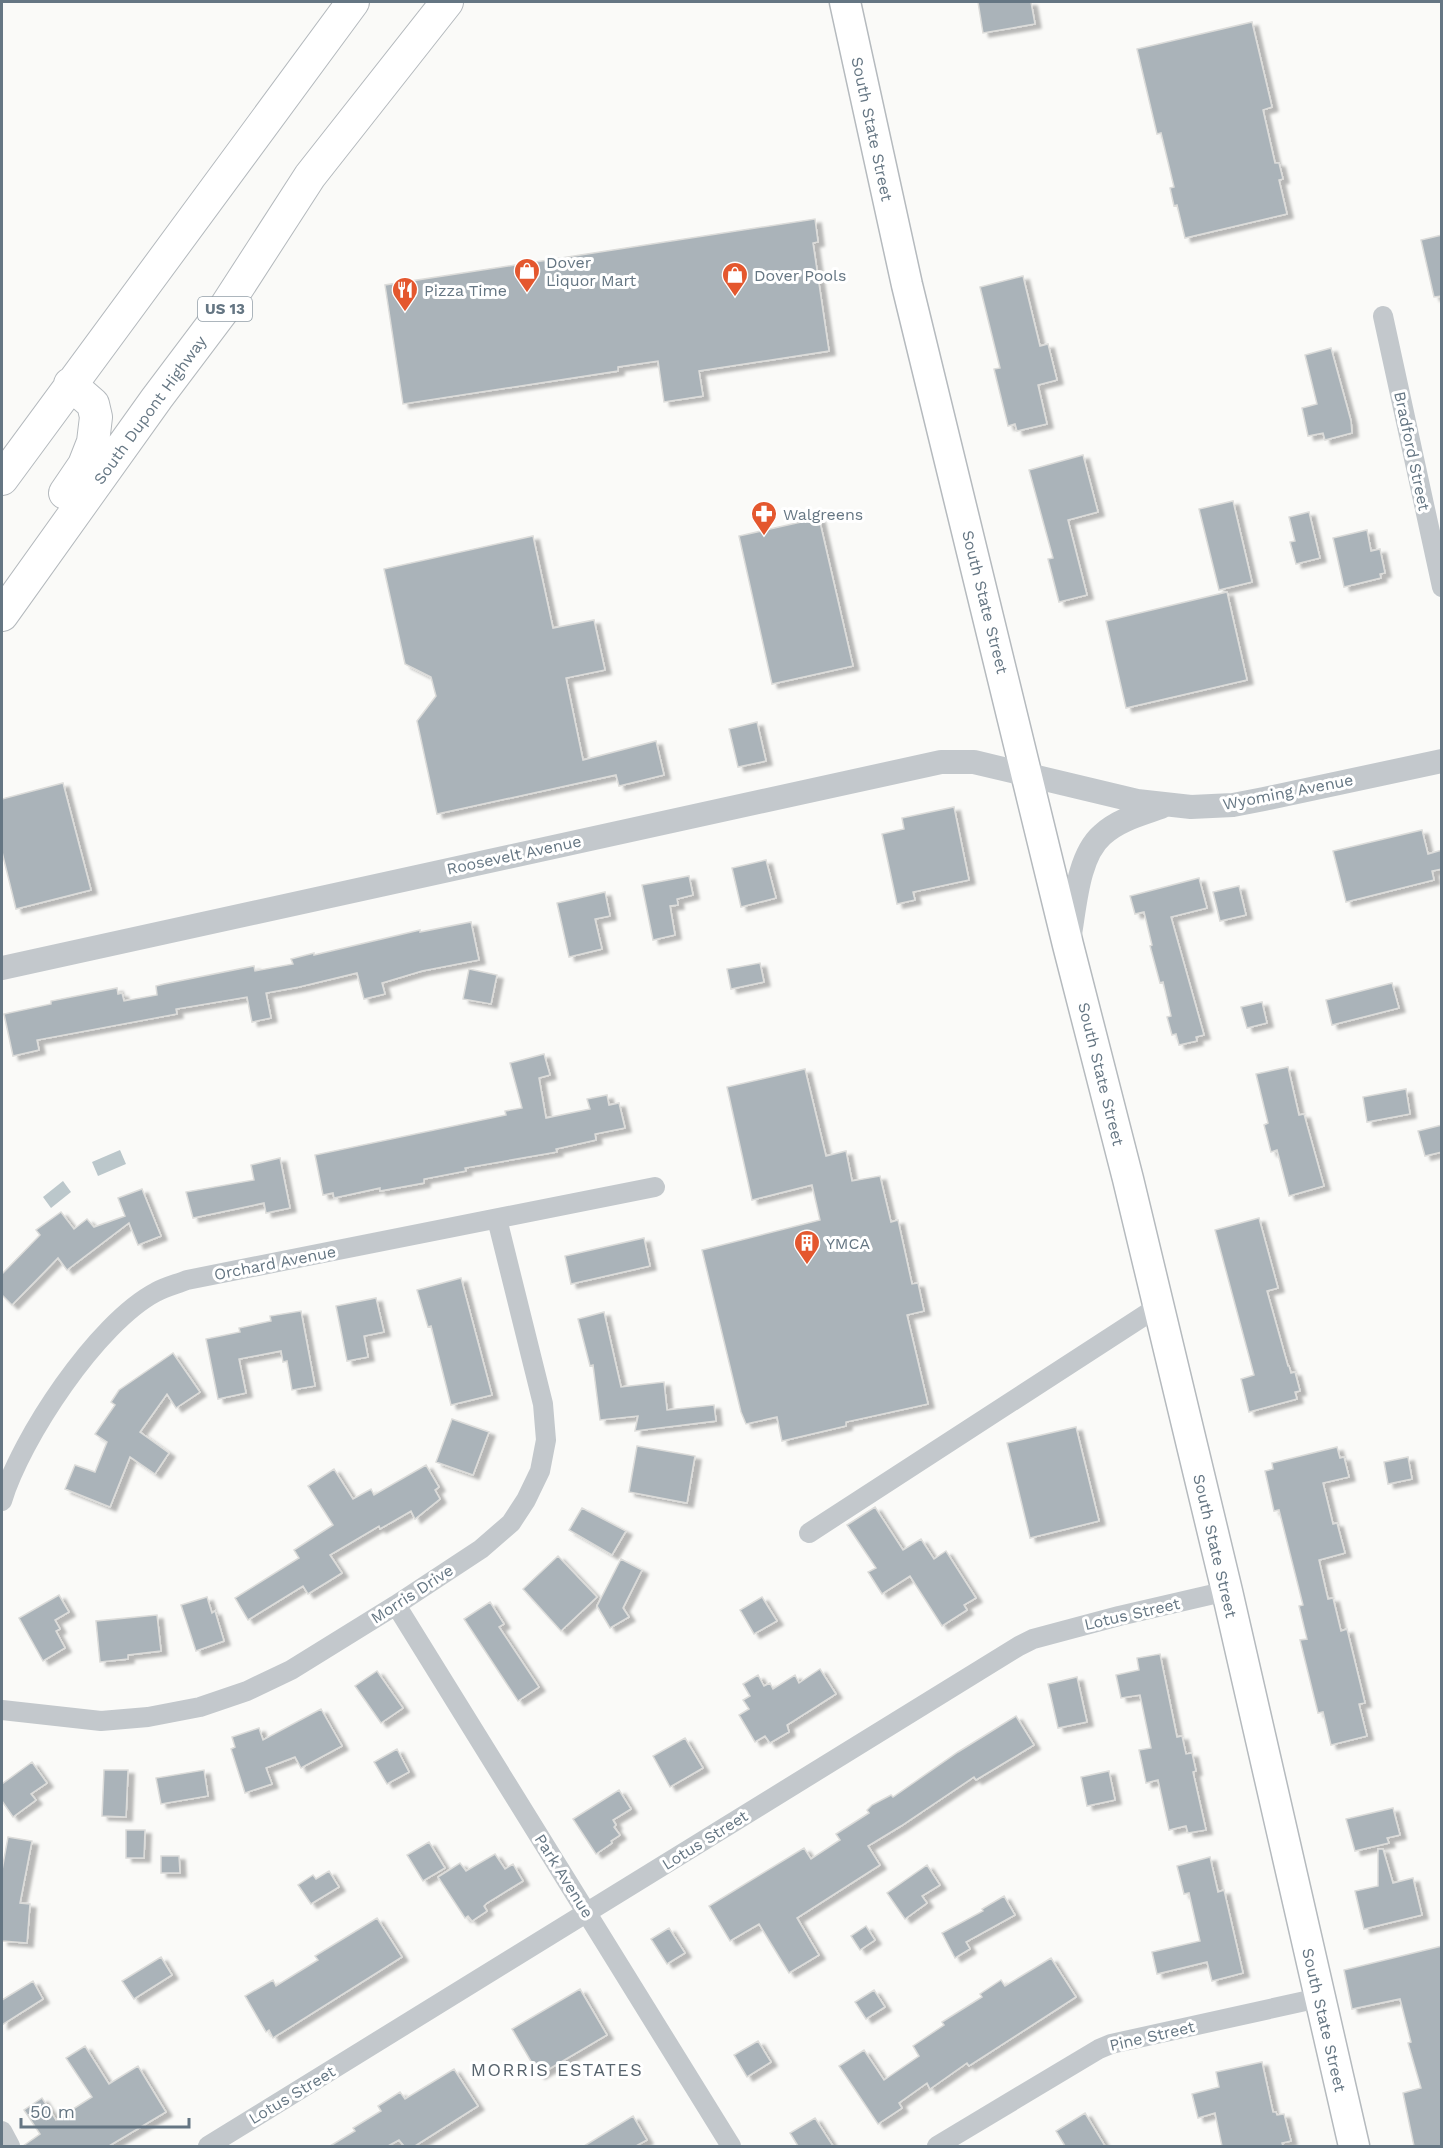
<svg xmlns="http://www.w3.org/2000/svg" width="1443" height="2148" font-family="'Work Sans',sans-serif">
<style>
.water{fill:#bbc7cb}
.building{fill:#aab3b9;stroke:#dcdcda;stroke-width:1.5;filter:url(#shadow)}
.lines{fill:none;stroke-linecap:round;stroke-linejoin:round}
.primary-casing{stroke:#b5babe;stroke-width:33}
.trunk-casing{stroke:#b4b9bd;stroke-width:34}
.minor{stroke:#c3c8cc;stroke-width:20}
.tertiary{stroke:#c3c8cc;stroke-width:24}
.primary{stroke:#fff;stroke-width:30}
.trunk{stroke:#fff;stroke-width:32}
.labels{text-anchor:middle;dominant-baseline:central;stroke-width:6;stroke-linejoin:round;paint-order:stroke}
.shield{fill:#fff;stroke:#939fa8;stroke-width:1.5}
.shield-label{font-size:15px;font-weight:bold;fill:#657683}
.street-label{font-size:16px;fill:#657683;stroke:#fff}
.poi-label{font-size:16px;fill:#657683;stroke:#fff;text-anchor:start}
.neighbourhood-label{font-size:18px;letter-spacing:1.5px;fill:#57646e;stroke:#fff}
</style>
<defs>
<filter id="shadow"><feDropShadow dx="6" dy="4" stdDeviation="1.5" flood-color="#0004"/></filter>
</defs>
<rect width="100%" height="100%" fill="#fafaf8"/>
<path class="water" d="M120,1150l6,14 -28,12 -6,-14z
M63,1181l8,11 -20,16 -8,-11z"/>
<path class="building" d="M978,2h53l4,22 -52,9z
M1252,22l20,85 -9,3 12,53h4l4,16 -4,1 8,34 -102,24 -8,-33 -3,1 -4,-18 4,-1 -13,-54 -4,1 -20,-85z
M815,219l3,23 -5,1 16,108 -130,20 4,25 -39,6 -6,-41 -40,6v4l-215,33 -18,-119z
M1442,235v61l-8,1 -13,-57z
M1023,276l17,70 8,-2 9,36 -19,5 9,39 -30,7 -2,-7 -7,2 -14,-57 6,-1 -20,-81z
M1331,348l20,73 1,12 -27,7 -2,-7 -15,3 -6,-28 15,-4 -12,-49z
M1083,455l15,57 -30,8 19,75 -28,7 -11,-43 5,-1 -24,-88z
M1233,501l19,81 -33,8 -20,-81z
M1309,512l11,46 -24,6 -6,-22 5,-1 -6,-24z
M819,518l34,148 -81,18 -33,-148z
M1367,530l4,21 9,-2 5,24 -5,1 1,4 -37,9 -11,-49z
M533,536l20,92 41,-8 11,50 -39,8 17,82 73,-19 8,34 -45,11 -3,-11 -179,39 -20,-93 19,-25 -5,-19 -26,-13 -21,-95z
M1227,592l20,88 -121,28 -20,-87z
M757,722l9,39 -28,6 -9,-38z
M63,783l28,107 -75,19 -14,-57v-53z
M954,807l15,73 -56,12 2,8 -18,4 -15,-70 22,-5 -2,-11z
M1422,830l6,24 14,-4v19l-10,2 2,9 -88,22 -13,-51z
M766,860l10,38 -35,9 -9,-39z
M689,876l4,19 -16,4 1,6 -8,1 5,29 -22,5 -11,-55z
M1199,878l8,30 -36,9 33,118 -8,2 1,4 -18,4 -3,-11 -4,1 -5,-18 4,-1 -8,-34 -3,1 -10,-37 2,-1 -8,-33 -9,2 -5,-18z
M1239,886l7,29 -26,6 -7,-29z
M605,892l5,24 -15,3 7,30 -33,8 -12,-54z
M471,922l8,38 -57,11 -40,12 3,11 -21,5 -7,-26 -58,14 -33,6 5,25 -19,4 -5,-25 -71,12 1,5 -140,26 2,10 -26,6 -9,-42 47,-10v-3l66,-13 1,6 4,-1 2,8 33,-6 -1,-9 8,-2 90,-18 1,5 38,-7 -2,-5 23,-6v2l106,-25v2z
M760,963l4,19 -33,7 -4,-20z
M469,969l28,6 -6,29 -28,-5z
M1392,983l7,25 -67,17 -6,-25z
M1262,1002l5,21 -20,5 -6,-21z
M544,1054l6,21 -11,3 7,40 44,-9 -3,-10 20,-4 2,10 10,-2 6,25 -30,6 1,6 -40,9 1,3 -92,16 1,3 -42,8v4l-44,8v-3l-46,10 -1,-5 -10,2 -8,-40 191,-40 -1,-4 17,-3 -12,-45z
M1288,1067l11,48 5,-1 20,72 -35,10 -12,-46 -6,2 -7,-27 4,-2 -12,-49z
M805,1069l21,87 20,-5 6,30 28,-5 11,46 7,-2 14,64 6,-1 6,28 -17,4 21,89 -82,18v4l-64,15 -5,-24 -31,7 -5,-12 -39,-162 118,-30 -8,-35 -60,15 -25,-113z
M1406,1089l4,25 -43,8 -4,-25z
M1442,1125v27l-17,4 -7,-25z
M280,1158l10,50 -24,5 -2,-10 -71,15 -7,-26 68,-12 -3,-15z
M142,1189l19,47 -23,9 -9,-22 -62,47 -9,-12 -46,47 -10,-10v-21l38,-39 -4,-5 25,-18 13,17 13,-10 7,8 31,-11 -7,-18z
M1259,1218l19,70 -11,3 21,75h1l2,7 4,-1 5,19 -5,1 2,7 -48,13 -8,-33 13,-4 -39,-145z
M644,1238l6,28 -79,18 -6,-28z
M461,1278l31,117 -41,10 -20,-79 -3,1 -11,-37z
M376,1298l8,34 -20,4 4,21 -21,4 -11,-55z
M301,1311l14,75 -23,4 -5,-29 -4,1 -2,-11 -42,8 7,34 -28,6 -12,-60 34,-7 -1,-4 32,-7 -1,-5z
M604,1312l17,75 43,-5 3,28 47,-5 2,16 -81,10 3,-15 -38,4 -7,-55 -3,1 -12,-47z
M173,1353l27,39 -24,16 -9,-14 -27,38 29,21 -14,21 -25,-17 -20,50 -45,-18 10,-24 20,7 12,-30 -12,-8 20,-29 -4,-3 8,-12z
M452,1419l37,13 -16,43 -37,-13z
M1076,1427l23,94 -69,17 -23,-95z
M637,1446l58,10 -8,47 -58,-11z
M1337,1447l3,11 4,-1 5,20 -26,6 10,41 4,-1 8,30 -26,7 9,39 5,-1 8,33 6,-2 18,74 -6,1 8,32 -36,9 -8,-33 -5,1 -18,-73 7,-1 -8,-33 4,-1 -24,-95 -5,1 -9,-40 8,-2 -1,-6z
M1408,1457l4,22 -24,5 -4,-22z
M426,1465l13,22 -4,3 5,9 -25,20 -4,-8 -31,18 -1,-3 -49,29 12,18 -34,21 -5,-8 -55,34 -13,-22 64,-40 -5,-8 39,-25 -25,-39 26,-17 19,30 18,-10 3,6z
M875,1507l28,43 18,-11 13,20 12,-8 30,47 -12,7 3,5 -25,16 -32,-50 -28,18 -14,-22 8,-4 -29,-43z
M582,1508l44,23 -14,24 -43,-25z
M558,1556l39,41 -36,34 -38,-42z
M621,1559l21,11 -19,38 6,9 -19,11 -13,-22z
M59,1595l10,17 -14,8 5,9 -4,2 9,17 -22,13 -24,-43z
M207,1597l5,16 3,-2 9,30 -28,10 -15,-46z
M762,1597l15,24 -23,13 -14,-24z
M490,1602l14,22 -5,3 40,60 -21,14 -54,-82z
M157,1615l4,36 -33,4v4l-28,3 -4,-41z
M1160,1654l17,83 5,-1 4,18 6,-1 4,18 -3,1 13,58 -18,3 -2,-7 -17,4 -11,-50 -12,3 -7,-33 12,-2 -11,-53 -19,3 -5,-23 23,-5 -2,-12z
M820,1669l16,25 -49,31 2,7 -19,11 -5,-7 -10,6 -16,-27 10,-6 -6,-9 7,-4 -7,-12 15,-9 6,11 6,-3 3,6 22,-14 4,8z
M377,1671l26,37 -22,15 -26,-37z
M1077,1677l10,45 -29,6 -10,-44z
M321,1709l21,37 -41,22 -6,-11 -29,11 6,16 -27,9 -14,-44 4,-2 -3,-10 27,-9 4,12z
M1016,1716l18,29 -58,35 -2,-3 -73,49 -33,20 12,19 -83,53 22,37 -30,18 -30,-49 -29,17 -21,-35 95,-58 7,11 29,-19 -4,-6 33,-21 -2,-3 5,-5 19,-10 2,2 65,-45z
M685,1738l18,30 -33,19 -17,-31z
M397,1749l12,23 -22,12 -13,-22z
M32,1762l15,21 -16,11 5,6 -23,17 -11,-16v-17z
M104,1770h24l-2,47 -24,-1z
M204,1770l4,26 -47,8 -5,-26z
M1109,1771l6,29 -28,6 -6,-29z
M619,1790l12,19 -18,11 3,5 -2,2 6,8 -9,6 1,2 -16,11 -23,-35z
M1393,1808l7,27 -13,3 2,5 -34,8 -9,-32z
M126,1830h19l-1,28h-18z
M8,1837l24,4 -12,62 10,1 -3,39 -25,-2v-71z
M429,1842l16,26 -22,13 -16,-26z
M1378,1849h5l10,34 20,-5 9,37 -58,14 -9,-38 23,-5z
M495,1854l10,15 8,-5 10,17 -36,22 -3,3 3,5 -15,10 -4,-5 -3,2 -27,-41 22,-14 6,8z
M161,1856h18l1,17h-19z
M1210,1857l8,35 6,-2 19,83 -31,8 -5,-19 -50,12 -5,-22 48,-11 -11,-48 -5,1 -7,-28z
M927,1865l13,20 -18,11 5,7 -22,16 -18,-26z
M329,1871l10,16 -28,17 -13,-19 15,-10 3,4z
M1004,1896l11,19 -49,27 4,7 -15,9 -13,-25 41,-22 -1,-2z
M377,1918l25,39 -129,81 -4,-8 -3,2 -21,-36 28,-16 3,6 42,-26 -3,-4z
M866,1926l9,14 -15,10 -9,-14z
M669,1928l16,25 -18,11 -16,-25z
M1442,1946v200h-28l-11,-53 18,-5 -13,-45 3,-1 -11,-43 -48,10 -8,-39z
M161,1957l11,18 -38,24 -12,-18z
M1051,1958l25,39 -107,69 -2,-3 -37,26 -3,-6 -28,20 3,5 -24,16 -39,-58 25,-16 20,30 35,-24 -6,-10 31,-21 -2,-3 40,-25 -2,-3 21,-14 4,6z
M33,1981l10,18 -41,26v-25z
M580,1989l27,46 -68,40 -27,-46z
M874,1990l11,17 -19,12 -11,-17z
M758,2041l13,21 -24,15 -13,-22z
M85,2046l24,38 29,-18 28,46 -57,34h-86l17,-12 -16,-24 18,-12 14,22 36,-23 -26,-39z
M1262,2062l11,50h3l1,3 7,-1 7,27 -9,2 1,3h-61l-7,-33 -17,5 -6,-24 27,-7 -3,-15z
M454,2069l24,37 -63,40h-11l-5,-6 -11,6h-58l25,-15 -2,-3 28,-17 -3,-5 22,-14 5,7z
M1085,2113l20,33h-40l-9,-15z
M633,2116l14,24 -11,6h-52z
M815,2118l18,28h-35l-8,-13z"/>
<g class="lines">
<defs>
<path id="primary" d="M845,2l62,283 161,660 60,234 99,412 127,555"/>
<path id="trunk" d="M2,479l351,-477
M65,493l19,-28 9,-23 3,-25 -3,-13 -23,-20
M2,615l155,-217 67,-89 86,-133 137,-174"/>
</defs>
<use href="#primary" class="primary-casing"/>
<use href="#trunk" class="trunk-casing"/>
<path class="minor" d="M1383,316l59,271
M2,1501c19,-63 95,-178 154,-209 9,-5 21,-8 31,-12l468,-93
M809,1533l350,-227
M396,1605l335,541
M2,1710l99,11 47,-4 52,-10 47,-16 44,-21 105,-65 85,-56 30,-26 15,-23 14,-29 6,-31 -3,-36 -46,-185
M2,2131l8,15
M208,2146l811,-500 14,-7 86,-23 108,-25
M937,2146l162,-97 12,-5 208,-46"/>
<path class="tertiary" d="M1069,940c6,-32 8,-83 33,-105 16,-15 39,-21 59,-28
M2,968l939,-206h33l163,39 54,6 42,-2 31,-6 178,-38"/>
<use href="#primary" class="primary"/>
<use href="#trunk" class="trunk"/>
</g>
<defs>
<symbol id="shop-pin" viewBox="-11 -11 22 30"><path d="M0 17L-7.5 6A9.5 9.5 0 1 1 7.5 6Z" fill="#e4572e" stroke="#fff"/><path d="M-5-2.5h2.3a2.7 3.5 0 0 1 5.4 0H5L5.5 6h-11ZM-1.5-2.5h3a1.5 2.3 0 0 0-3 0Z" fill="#fff"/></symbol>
<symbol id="restaurant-pin" viewBox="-11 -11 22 30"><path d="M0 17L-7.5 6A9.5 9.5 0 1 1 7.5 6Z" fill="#e4572e" stroke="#fff"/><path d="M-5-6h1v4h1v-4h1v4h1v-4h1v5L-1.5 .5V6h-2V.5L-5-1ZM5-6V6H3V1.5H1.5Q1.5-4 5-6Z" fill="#fff"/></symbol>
<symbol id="pharmacy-pin" viewBox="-11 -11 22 30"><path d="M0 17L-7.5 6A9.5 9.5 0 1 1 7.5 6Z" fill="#e4572e" stroke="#fff"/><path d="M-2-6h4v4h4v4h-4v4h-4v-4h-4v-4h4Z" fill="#fff"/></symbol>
<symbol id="building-pin" viewBox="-11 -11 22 30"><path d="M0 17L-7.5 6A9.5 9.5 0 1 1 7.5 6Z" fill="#e4572e" stroke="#fff"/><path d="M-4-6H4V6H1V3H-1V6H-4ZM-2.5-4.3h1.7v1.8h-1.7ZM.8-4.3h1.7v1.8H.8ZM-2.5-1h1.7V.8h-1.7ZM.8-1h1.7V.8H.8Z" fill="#fff"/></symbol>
</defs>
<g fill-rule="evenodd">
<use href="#shop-pin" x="512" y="256" width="30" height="40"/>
<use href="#shop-pin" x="720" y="260" width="30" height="40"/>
<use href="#restaurant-pin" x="390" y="275" width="30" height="40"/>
<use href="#pharmacy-pin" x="749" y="499" width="30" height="40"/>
<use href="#building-pin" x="792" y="1228" width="30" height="40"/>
</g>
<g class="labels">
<rect class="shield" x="198" y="297" width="54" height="24" rx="4.5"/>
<g class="shield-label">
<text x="225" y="309">US 13</text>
</g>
<g class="street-label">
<text transform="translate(872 129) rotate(78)">South State Street</text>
<text transform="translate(150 410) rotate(-54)">South Dupont Highway</text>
<text transform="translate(1412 451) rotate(78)">Bradford Street</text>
<text transform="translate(985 602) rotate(76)">South State Street</text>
<text transform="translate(1288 792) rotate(-11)">Wyoming Avenue</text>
<text transform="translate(514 855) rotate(-12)">Roosevelt Avenue</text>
<text transform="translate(1101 1074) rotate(76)">South State Street</text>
<text transform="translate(275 1263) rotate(-11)">Orchard Avenue</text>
<text transform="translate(1215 1546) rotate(77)">South State Street</text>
<text transform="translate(412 1594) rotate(-33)">Morris Drive</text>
<text transform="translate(1132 1614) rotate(-13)">Lotus Street</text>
<text transform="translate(705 1840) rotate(-32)">Lotus Street</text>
<text transform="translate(564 1876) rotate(58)">Park Avenue</text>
<text transform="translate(1324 2020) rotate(77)">South State Street</text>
<text transform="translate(1152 2036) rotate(-13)">Pine Street</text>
<text transform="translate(292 2095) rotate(-31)">Lotus Street</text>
</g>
<g class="poi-label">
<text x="546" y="262">Dover<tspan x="546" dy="18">Liquor Mart</tspan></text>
<text x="754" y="275">Dover Pools</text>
<text x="424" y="290">Pizza Time</text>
<text x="783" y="514">Walgreens</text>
<text x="826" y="1243">YMCA</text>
</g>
<g class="neighbourhood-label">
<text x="557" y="2069">MORRIS ESTATES</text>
</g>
</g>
<rect width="1443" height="2148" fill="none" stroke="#657683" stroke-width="6"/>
<path d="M21 2118v9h168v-9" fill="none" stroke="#657683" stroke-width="3"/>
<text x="30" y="2118" font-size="18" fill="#657683" stroke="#ffffff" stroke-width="4.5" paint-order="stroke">50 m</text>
</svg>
